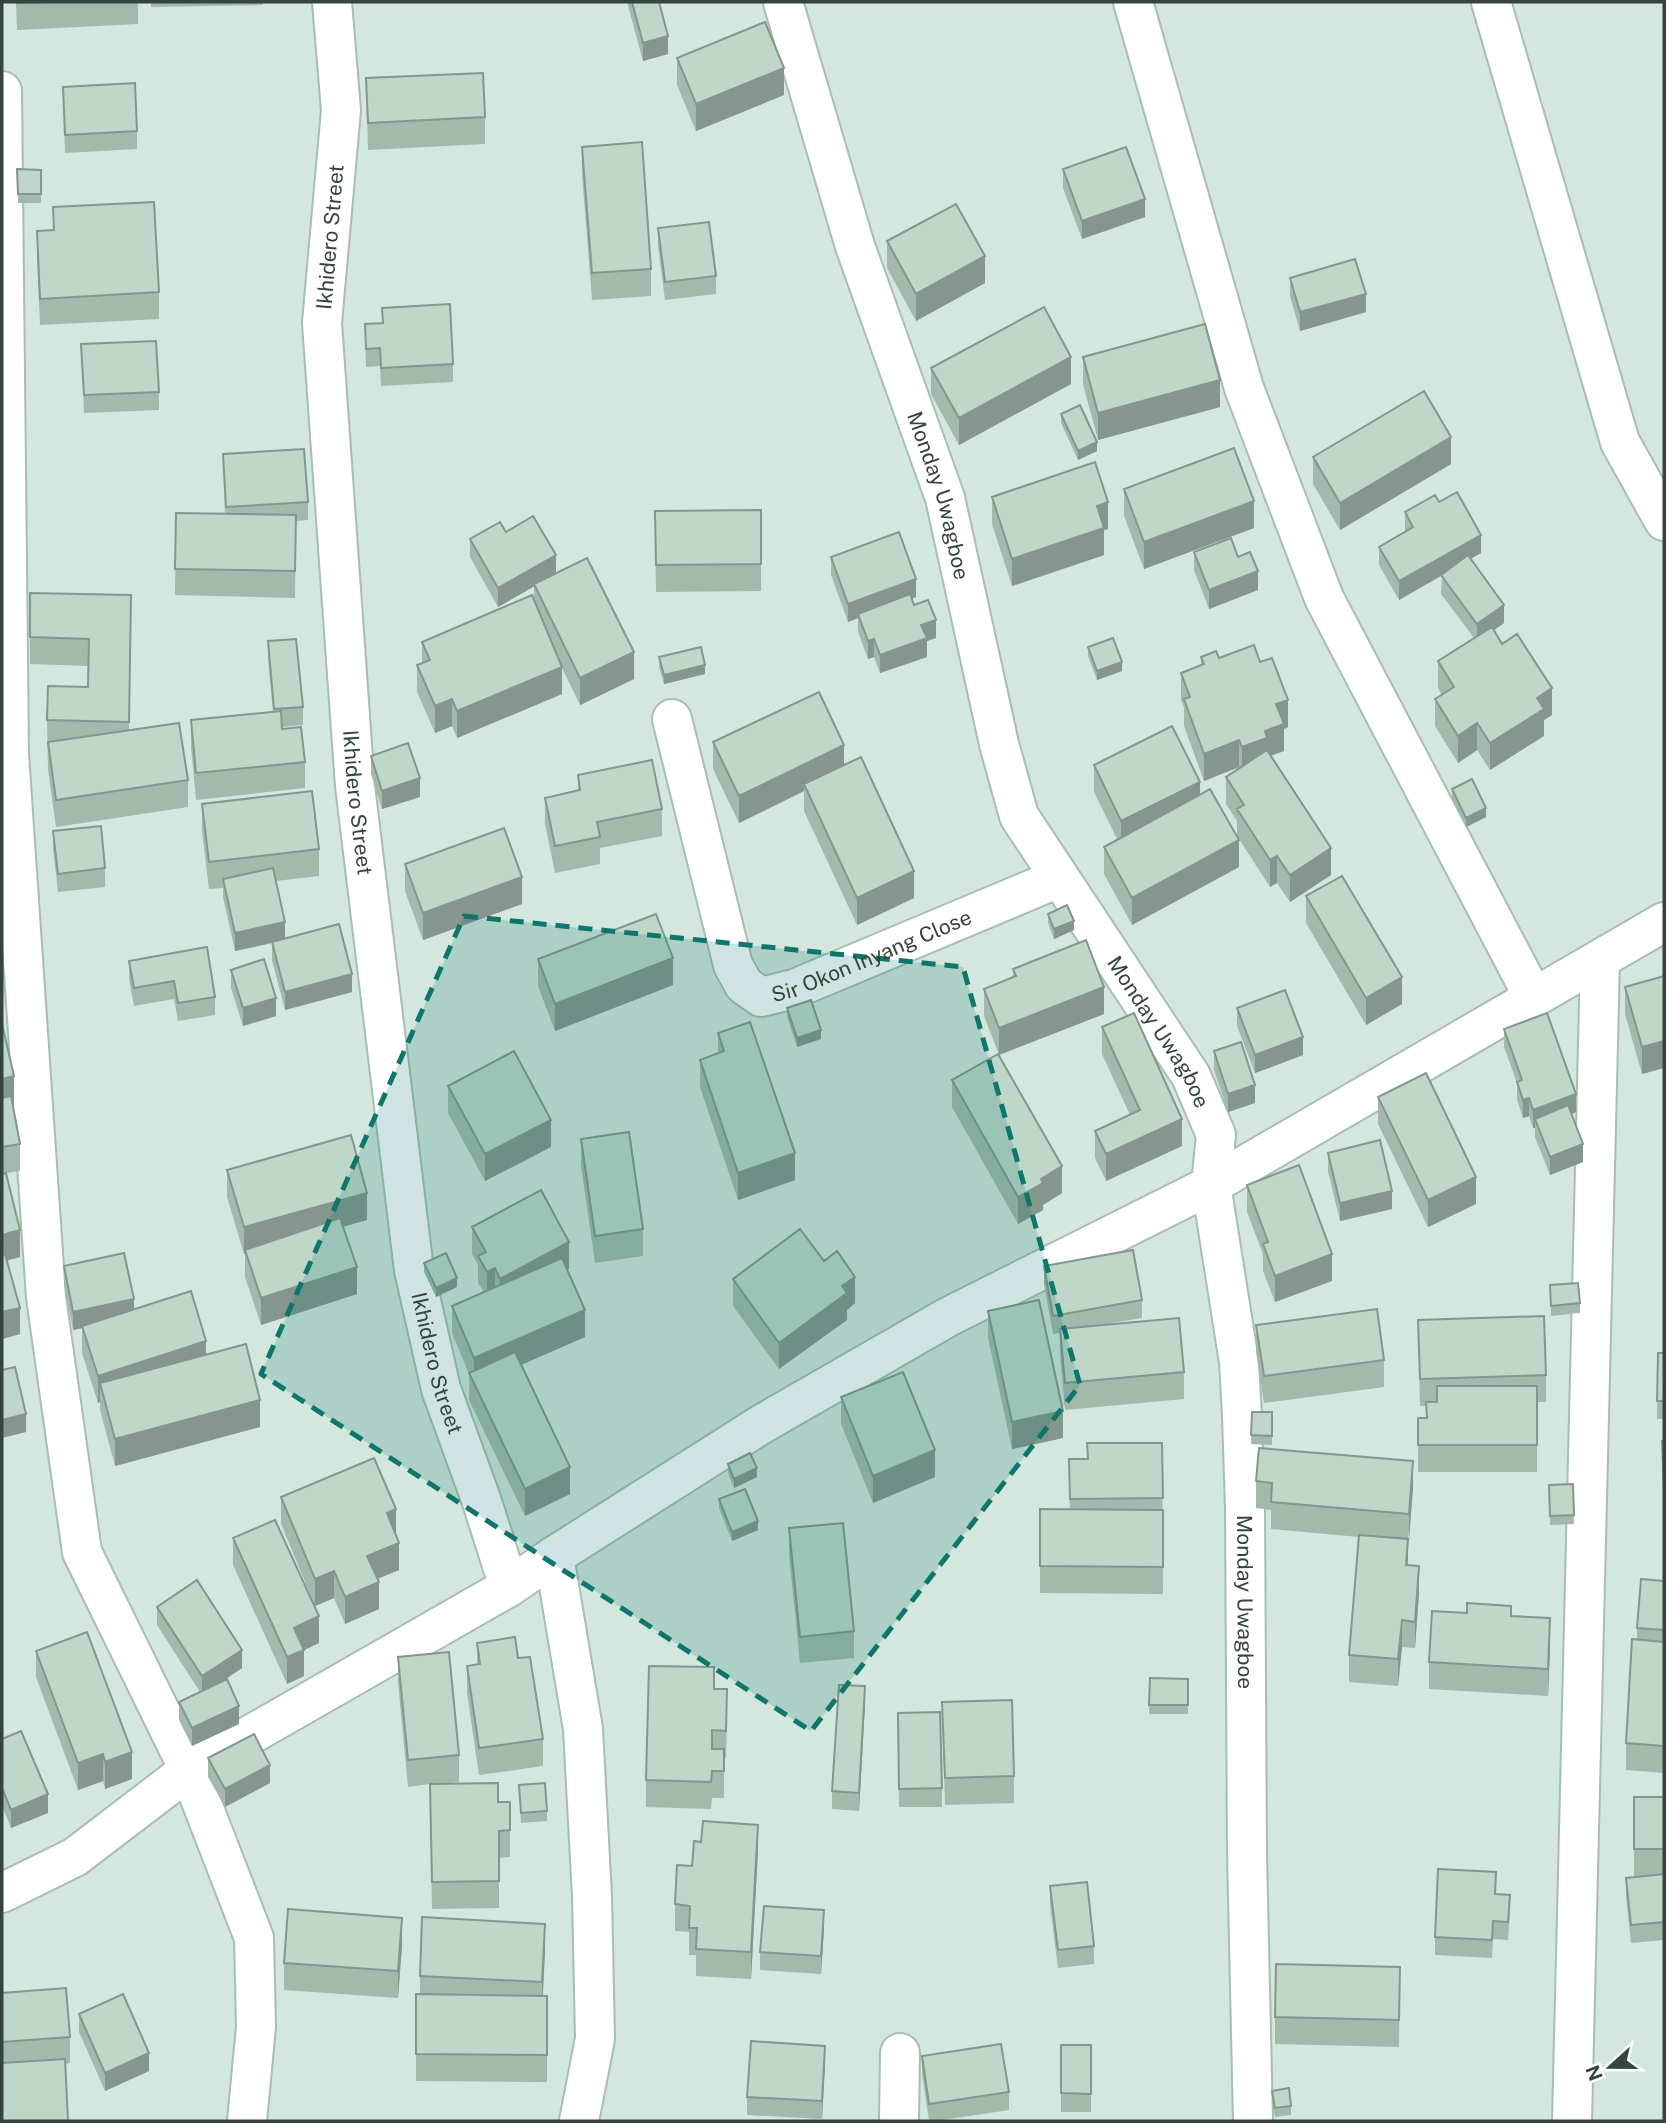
<svg xmlns="http://www.w3.org/2000/svg" width="1666" height="2123" font-family="'Public Sans',sans-serif">
<style>
.residential{fill:#d4e7dd}
.lines{fill:none;stroke-linecap:round;stroke-linejoin:round}
.minor-casing{stroke:#a8beb1;stroke-width:42}
.minor{stroke:#fff;stroke-width:38}
.wall{fill:#a3b9ac}
.shaded-wall{fill:#85968c}
.building{fill:#bed7c8;stroke:#85968c;stroke-width:2}
.marked{fill:#0f766e;fill-opacity:0.2;stroke:#0f766e;stroke-width:5;stroke-dasharray:14 9;stroke-linejoin:round}
.labels{text-anchor:middle;dominant-baseline:central;stroke-width:5;stroke-linejoin:round;paint-order:stroke}
.street-label{font-size:21px;fill:#35453b;stroke:#fff}
</style>
<rect width="100%" height="100%" fill="#e6f3ec"/>
<path class="residential" d="M2,2h1662v2119h-1662z"/>
<g class="lines">
<defs>
<g id="minor">
<path id="s1" d="M332,2l9,108 -19,213 33,463 59,484 27,119 41,113 27,85"/>
<path id="s2" d="M783,2l72,244 90,252 54,246 20,72 172,260 25,59 -5,50 28,177 3,54 3,92 2,346 6,267"/>
<path d="M1133,2l111,386 80,210 210,400"/>
<path d="M1491,2l129,440 44,79"/>
<path d="M2,91l7,663 37,543 36,255 107,218 65,168 2,89 -9,94"/>
<path id="s3" d="M672,719l61,246 11,20 17,12 33,-8 265,-111"/>
<path d="M554,1556l29,173 9,167 3,143 -16,82"/>
<path d="M2,1893l73,-36 114,-87 320,-183 45,-31 208,-132 186,-107 263,-132 453,-263"/>
<path d="M899,2121l1,-68"/>
<path d="M1572,2121l28,-1161"/>
</g>
</defs>
<use href="#minor" class="minor-casing"/>
<use href="#minor" class="minor"/>
</g>
<path class="wall" d="M16,2h122v22l-121,6z
M151,2h112v3l-112,2z
M627,2h32l9,52 -25,7z
M677,58l107,37 -88,36 -19,-46z
M366,78l119,39v27l-117,6z
M63,87l74,44v18l-72,4z
M582,147l69,122v27l-59,4 -10,-126z
M17,169l24,1v33h-23z
M1063,169l82,48 -63,22 -19,-51z
M53,207l106,85v27l-119,6 -3,-67v-27l16,-1z
M658,228l58,48v18l-51,6 -7,-54z
M887,241l98,42 -69,38 -29,-53z
M1290,278l76,34 -66,19 -10,-35z
M382,308l71,56v18l-72,4 -1,-20 -14,1 -1,-43 17,-1z
M81,344l78,48v18l-75,3z
M1083,357l137,50 -122,33 -15,-56z
M931,368l140,16 -112,61 -28,-51z
M1061,414l36,37 -19,9 -17,-37z
M223,454l85,48v18l-12,1 -1,77 -120,-3 1,-82 49,1z
M1313,457l138,7 -111,66 -27,-46z
M1124,489l130,39 -110,41 -20,-53z
M992,497l116,32 -4,1v25l-92,31 -20,-62z
M1439,502l42,51 -11,6 34,64 -10,7 58,85 -8,5v16l-54,34 -13,-20 -19,13 -23,-37v-27l7,-4 -4,-7v-27l36,-23 -33,-44 1,-19 -43,25 -20,-35v-18l26,-15v-20z
M761,510v81l-105,1 -1,-81z
M506,532l50,42 78,105 -54,26 -18,-37v26l-105,44 -5,-12 -17,7 -18,-41v-27l5,-2v-21l112,-42v-14l-36,21 -28,-50v-18z
M1194,552l44,5 20,33 -49,19 -15,-39z
M831,557l85,40 -4,2 2,6 22,33 -9,3v16l-47,16 -6,-16 -6,2 -10,-27v-14l-10,4 -17,-47z
M30,593l101,2 -2,135 59,50v27l-132,20 -8,-58 -1,-49 41,-33 1,-21 -59,-2z
M268,641l35,66v18l-21,2v2l23,33v26l-109,12 -5,-53v-27l82,-8 -5,-53z
M1088,647l34,24 -25,9 -9,-24z
M659,657l46,17 -41,10 -5,-17z
M1201,657l18,1 69,69 -4,2v22l-14,5 61,119 -41,27 -13,-19 -7,4 -33,-51v-15l-11,-17v-27l13,-10 -35,14 -20,-55v-19l-3,-7v-27l20,-8z
M713,742l131,23 70,133 -57,27 -53,-114v-20l-65,32 -26,-54z
M371,756l49,41 -38,12 -11,-35z
M1094,765l106,29 39,73 -107,58 -28,-51v-27l13,-8 -23,-47z
M578,775l84,34v27l-62,12v16l-45,9 -10,-49v-26l33,-7z
M1452,789l34,28 -20,10 -14,-29z
M202,804l117,45v27l-43,5 9,57 67,54 -67,18 -13,-50v-17l-37,8 -12,-54v-9l-14,1 -7,-58z
M53,831l52,37v19l-47,5 -5,-43z
M405,864l117,40 -99,36 -18,-49z
M1306,896l96,108 -36,21 -60,-102z
M1048,914l26,16 -20,9 -6,-16z
M538,959l135,26 -118,46 -17,-45z
M129,961l86,36v18l-37,6 -4,-22 -40,7 -5,-27z
M1013,969l91,45 -105,41 -15,-39v-27l29,-12z
M231,970l45,46 -33,10 -12,-38z
M1664,976v92l-22,6 -17,-60v-27z
M787,1008l34,31 -24,8 -10,-30z
M1237,1008l66,47 -48,18 -18,-47z
M2,1024l12,79h-1l7,41v27l-14,2 14,84 -13,3 13,74 -18,5z
M1102,1027l80,119 -76,35 -11,-23v-27l35,-16 -28,-61z
M1504,1029l72,83 -4,2 11,48 -33,13 -15,-38v-9h-2l-4,-12 -6,2 -6,-18v-17l-13,-36z
M718,1033l77,147 -57,20 -38,-113v-27l18,-7z
M1214,1051l41,52 -27,9 -14,-42z
M952,1080l110,113 -19,12v5l-25,14 -66,-117z
M448,1086l103,61 -66,34 -37,-68z
M1378,1097l98,107 -48,23 -50,-103z
M581,1139l62,90v27l-48,7 -14,-97z
M1328,1153l64,56 -52,12 -12,-50z
M227,1170l140,50 -24,7 14,67 -96,31 -16,-48v-23h-1l-17,-57z
M1247,1185l85,96 -57,21 -12,-31v-17l-16,-42z
M472,1227l97,42 -2,1 18,67 -64,28 49,129 -45,22 -56,-116v-26l-17,-41v-27l32,-14 -6,-9v-18l-6,-11z
M424,1263l33,24 -21,10 -12,-25z
M64,1266l142,89 54,72 -145,39 -15,-56v-8l-2,1 -16,-50v-25l-9,2 -9,-46z
M1044,1266l98,34v18l-41,7 83,47v27l-119,11 -5,-54v-23l-7,1 -9,-50z
M733,1279l122,24 -8,7v10l-68,49 -46,-63z
M1550,1285l30,18v10l-29,3z
M988,1311l75,127 -51,11 -24,-111z
M1418,1320l128,55v27h-9v70h-119v-54h8v-12h-6z
M1256,1325l128,35v27l-120,16 -8,-51z
M1658,1353h6v66h-7z
M841,1397l94,80 -62,26 -32,-79z
M1252,1412h20v33l-21,-1z
M1662,1441h2v67l-2,-49z
M1162,1443l1,151 -123,-1v-84h30l-1,-50h18z
M728,1464l29,13 -23,11 -6,-15z
M1256,1481l157,7 -5,53v24l11,28 -4,55 -13,-1 -4,39 -49,-4v-27l10,-118 -88,-8v-19l-15,-2z
M1573,1484l1,40 -24,1 -1,-40z
M281,1497l115,38 3,35 -22,9 2,30 -34,15 -11,-26 -19,8 -34,-82z
M719,1499l39,31 -26,11 -13,-33z
M789,1528l65,103v27l-54,5 -11,-108z
M233,1538l86,105 -15,7v26l-17,8 -54,-119z
M1664,1581v192l-38,-3v-27l11,-103v-12z
M157,1607l85,61 -21,14 18,42 -47,22 -13,-26v-18l21,-10 -43,-67z
M1511,1616l39,29 -2,51 -119,-7v-27z
M477,1643l41,15 25,81v27l-64,9 -12,-82v-27l10,-2z
M36,1651l96,128 -27,10 -2,-8 -25,9 -42,-113z
M398,1657l61,98v27l-19,2 58,18h12v55l-11,1v50l-67,1 -2,-125 -22,3 -10,-104z
M1150,1678l38,1v35h-39z
M714,1689l13,27 -1,42h-2v40h-12l-1,11 -65,-2v-27z
M942,1702l72,74v27l-69,2z
M865,1704l-6,107 -27,-2v-18z
M898,1713l44,75v19h-43z
M2,1739l46,74 -37,15 -9,-22z
M208,1758l62,25 -45,24 -17,-30z
M519,1785l28,26v10l-26,2z
M1634,1797h30v143l-33,3 -5,-46v-19l23,-2h-15z
M758,1851l-7,128 -55,-3v-21h-7v-23l-14,-1v-27l17,-38z
M1050,1886l44,60v18l-36,4 -8,-63z
M1495,1894l15,19 -2,27 -15,-1 -1,19 -57,-3v-18z
M824,1929l-3,45 -61,-4v-18z
M402,1945l-4,53 -114,-8v-27z
M545,1950l-2,46h4v86l-131,-1v-87h4v-18z
M1400,1967l-1,80 -124,-3v-27z
M2,1993l68,44v26l-4,1 -64,57z
M79,2014l70,57 -44,20 -26,-59z
M1061,2045h30v67h-30z
M922,2056l87,36v18l-73,11h-7l-7,-47z
M825,2064l-3,55 -75,-4v-18z
M1272,2091l19,15v9l-16,2 -3,-17z"/>
<path class="shaded-wall" d="M668,36v18l-25,7v-18z
M784,68v27l-88,36v-27z
M1145,199v18l-63,22v-18z
M985,256v27l-69,38v-27z
M1366,294v18l-66,19v-19z
M1071,357v27l-112,61v-27z
M1220,380v27l-122,33v-27z
M1451,437v27l-111,66v-27z
M1097,442v9l-19,9v-9z
M1254,501v27l-110,41v-27z
M1108,502v27l-4,1v25l-92,31v-27l85,-53z
M1481,535v18l-82,47v-19z
M556,555v19l-58,33v-19z
M1258,571v19l-49,19v-19z
M916,579v18l-56,21 -2,-4v4l-10,4v-18z
M1504,605v18l-27,19v-18z
M936,620v18l-9,3v16l-47,16v-18l41,-30z
M874,639v18l-6,2v-18z
M634,652v27l-54,26v-27z
M1122,662v9l-25,9v-9z
M705,665v9l-41,10v-9z
M562,667v27l-105,44v-27z
M1552,688v27l-8,5v16l-54,34v-27l47,-45z
M452,699v27l-17,7v-27z
M1288,700v27l-4,2v22l-17,6 -25,17v-27l23,-16 11,-27z
M1477,723v27l-19,13v-27z
M1239,740v27l-35,14v-27z
M844,745v27l-40,12v7l-65,32v-27z
M420,778v19l-38,12v-18z
M1200,782v27l-79,39v-27z
M1486,808v9l-20,10v-9z
M1239,840v27l-107,58v-27z
M1331,848v27l-41,27v-27z
M1277,856v27l-7,4v-27z
M914,871v27l-57,27v-27z
M522,877v27l-99,36v-27z
M1074,921v9l-20,9v-10z
M285,922v18l-50,11v-18z
M673,958v27l-118,46v-27z
M352,974v18l-67,18v-18z
M1402,977v27l-36,21v-27z
M1104,987v27l-105,41v-27z
M276,998v18l-33,10v-18z
M821,1030v9l-24,8v-9z
M1303,1037v18l-48,18v-18z
M1664,1041v27l-22,6v-27z
M14,1076v27l-12,3v-27z
M1255,1085v18l-27,9v-18z
M1576,1094v18l-38,15 -3,-8v9h-2v-18z
M1529,1098v18l-6,2v-18z
M1182,1119v27l-76,35v-27z
M551,1120v27l-66,34v-27z
M1583,1144v18l-33,13v-18z
M795,1153v27l-57,20v-27z
M1062,1166v27l-19,12v5l-25,14v-27l23,-18z
M1476,1177v27l-48,23v-27z
M1392,1191v18l-52,12v-18z
M367,1193v27l-120,33 -2,-3v4h-1v-27z
M20,1230v27l-18,5v-27z
M569,1242v27l-69,37v-27z
M1332,1254v27l-57,21v-26z
M357,1267v27l-96,31v-27z
M495,1268v27l-8,4v-27z
M855,1277v26l-8,7v10l-68,49v-26l63,-57z
M457,1278v9l-21,10v-9z
M134,1299v18l-61,13v-18z
M20,1308v26l-18,5v-27z
M585,1310v27l-110,48 -1,-2v-25z
M206,1341v27l-106,15v19l-2,1v-27z
M260,1400v27l-145,39v-27z
M1063,1411v27l-51,11v-27z
M26,1414v18l-24,6v-18z
M935,1450v27l-62,26v-27z
M1413,1461v27l-4,53v-27z
M570,1467v27l-45,22v-27z
M757,1468v9l-23,11v-9z
M396,1509v27l-9,-23z
M758,1521v9l-26,11v-9z
M1408,1539v27l-2,-1z
M399,1543v27l-32,13v-27z
M1419,1566v27l-4,55v-26z
M334,1571v27l-19,8v-27z
M379,1582v27l-34,15v-27z
M319,1616v27l-15,7v26l-17,8v-27l7,-29z
M1550,1618v27l-2,51v-27z
M1402,1620v27l-4,39v-27z
M242,1650v18l-40,27v-19z
M865,1686v18l-6,107v-18z
M239,1706v18l-47,22v-18z
M132,1752v27l-27,10v-27z
M103,1754v27l-25,9v-27z
M270,1765v18l-45,24v-18z
M48,1794v19l-37,15v-18z
M758,1825v26l-7,128v-27z
M824,1910v19l-3,45v-18z
M402,1918v27l-4,53v-27z
M545,1924v26l-3,59v-27z
M825,2046v18l-3,55v-18z
M149,2053v18l-44,20v-18z"/>
<path class="building" d="M17,2h28l-28,1z
M632,2h27l9,34 -25,7z
M765,22l19,46 -88,36 -19,-46z
M483,73l2,44 -117,6 -2,-45z
M135,83l2,48 -72,4 -2,-48z
M642,142l9,127 -59,4 -10,-126z
M1126,147l19,52 -63,22 -19,-52z
M17,169l24,1v24h-23z
M154,202l5,90 -119,7 -3,-68 17,-1 -1,-23z
M956,204l29,52 -69,38 -29,-53z
M709,222l7,54 -51,6 -7,-54z
M1355,259l11,35 -66,18 -10,-34z
M450,304l3,60 -72,4 -1,-20 -14,1 -1,-25 18,-1 -1,-15z
M1044,307l27,50 -112,61 -28,-50z
M1205,324l15,56 -122,33 -15,-56z
M156,341l3,51 -75,3 -3,-51z
M1424,391l27,46 -111,66 -27,-46z
M1080,405l17,37 -19,9 -17,-37z
M1234,448l20,53 -110,41 -20,-53z
M304,449l4,53 -82,5 -3,-53z
M1095,462l13,40 -11,4 7,22 -92,31 -20,-62z
M1457,492l24,43 -82,46 -20,-34 34,-20 -8,-15 30,-17 4,7z
M761,510v54l-105,1 -1,-54z
M176,513l120,2 -1,56 -120,-2z
M533,516l23,39 -58,33 -28,-49 30,-17 6,10z
M899,532l17,47 -68,25 -17,-47z
M1231,538l7,19 12,-5 8,19 -49,19 -15,-38z
M1468,555l36,50 -27,19 -36,-49z
M587,558l47,94 -54,26 -46,-94z
M30,593l101,2 -2,127 -82,-2 1,-34 40,1 1,-48 -59,-2z
M910,594l4,11 14,-5 8,20 -15,5 6,13 -47,17 -6,-16 -6,2 -10,-27z
M532,595l30,72 -105,44 -5,-12 -17,7 -18,-41 13,-5 -8,-18z
M1492,627l10,17 15,-10 35,54 -15,10 7,11 -54,34 -13,-20 -19,13 -23,-37 19,-12 -16,-26z
M1113,638l9,24 -25,9 -9,-24z
M296,639l7,68 -29,2 -6,-68z
M1254,645l6,17 12,-4 16,42 -12,4 8,20 -19,7 2,7 -25,9 -3,-7 -35,14 -20,-55 6,-2 -9,-24 23,-9 -3,-7 15,-6 3,7z
M701,647l4,18 -41,10 -5,-18z
M819,692l25,53 -105,51 -26,-54z
M281,711l1,18 19,-2 4,35 -109,11 -5,-53z
M179,723l9,57 -132,20 -8,-58z
M1172,726l28,56 -79,39 -27,-56z
M408,743l12,35 -38,13 -11,-35z
M1267,750l64,98 -41,27 -13,-19 -7,4 -33,-51 7,-4 -18,-28z
M861,757l53,114 -57,27 -53,-114z
M652,760l10,49 -65,13 3,15 -45,9 -10,-48 35,-8 -2,-15z
M1472,779l14,29 -20,10 -14,-29z
M1210,789l29,51 -107,58 -28,-51z
M312,791l7,58 -110,13 -7,-58z
M101,826l4,42 -47,6 -5,-43z
M504,828l18,49 -99,36 -18,-49z
M273,868l12,54 -50,11 -12,-54z
M1342,876l60,101 -36,21 -60,-102z
M1067,905l7,16 -20,8 -6,-15z
M656,914l17,44 -118,46 -17,-45z
M339,924l13,50 -67,18 -13,-50z
M1086,940l18,47 -105,41 -15,-39 32,-13 -3,-7z
M207,947l8,50 -37,6 -4,-22 -40,7 -5,-27z
M264,959l12,39 -33,10 -12,-38z
M1664,976v65l-22,6 -17,-60z
M1285,990l18,47 -48,18 -18,-47z
M811,1000l10,30 -24,8 -10,-30z
M1134,1013l48,106 -76,35 -11,-23 45,-21 -38,-83z
M1547,1013l29,81 -43,16 -4,-12 -6,2 -6,-18 5,-2 -18,-51z
M750,1022l45,131 -57,20 -38,-113 24,-9 -6,-18z
M2,1024l12,52 -12,3z
M1241,1042l14,43 -27,9 -14,-43z
M514,1051l37,69 -66,34 -37,-68z
M998,1054l64,112 -21,13 2,4 -25,14 -66,-117z
M1426,1073l50,104 -48,23 -50,-103z
M11,1096l9,48 -18,3v-49z
M1568,1105l15,39 -33,13 -15,-38z
M629,1132l14,97 -48,7 -14,-97z
M351,1135l16,58 -123,34 -17,-57z
M1380,1140l12,51 -52,12 -12,-50z
M1299,1165l33,89 -57,22 -12,-32 5,-2 -21,-57z
M6,1173l14,57 -18,5v-61z
M541,1190l28,52 -69,37 -5,-11 -8,4 -9,-16 8,-4 -14,-25z
M340,1218l17,49 -96,31 -16,-48z
M800,1229l24,32 13,-10 18,26 -13,9 5,7 -68,50 -46,-64z
M1133,1250l9,50 -89,16 -9,-50z
M124,1253l10,46 -61,13 -9,-46z
M446,1253l11,25 -21,10 -12,-25z
M5,1254l15,54 -18,4v-57z
M562,1258l23,52 -111,48 -22,-52z
M1578,1283l2,20 -29,3 -1,-21z
M191,1291l15,50 -108,35 -16,-50z
M1039,1300l24,111 -51,11 -24,-111z
M1377,1309l7,51 -120,16 -8,-51z
M1544,1316l2,59 -126,4 -2,-59z
M1179,1318l5,54 -119,11 -5,-54z
M246,1344l14,56 -145,39 -15,-56z
M515,1352l55,115 -45,22 -56,-116z
M1658,1353h6v48h-7z
M15,1367l11,47 -24,6v-50z
M903,1372l32,78 -62,26 -32,-79z
M1437,1386h100v59h-119v-27h9l-1,-16h11z
M1252,1412h20v24l-21,-1z
M1662,1441h2v49z
M1087,1443h75l1,55 -93,1 -1,-40h19z
M1259,1448l154,13 -4,53 -138,-12 1,-19 -16,-2z
M750,1453l7,15 -23,11 -6,-15z
M374,1458l22,51 -9,4 12,30 -32,13 12,26 -34,15 -11,-26 -19,8 -34,-82z
M1573,1484l1,31 -24,1 -1,-31z
M745,1489l13,32 -26,11 -13,-33z
M1040,1509l123,1v57l-123,-1z
M275,1520l44,96 -25,12 10,22 -17,7 -54,-119z
M843,1523l11,108 -54,6 -11,-109z
M1359,1535l49,4 -2,26 13,1 -4,56 -13,-2 -4,39 -49,-4z
M1641,1579l23,2v49l-27,-2z
M197,1580l45,70 -40,26 -45,-69z
M1467,1603l44,3v10l39,2 -2,51 -119,-7 3,-51 35,2z
M87,1632l45,120 -27,10 -2,-8 -25,9 -42,-112z
M515,1637l3,21 12,-1 13,82 -64,9 -12,-82 13,-2 -3,-21z
M1632,1639l32,3v104l-38,-3z
M449,1652l10,103 -51,5 -10,-103z
M649,1666l65,1v22h13l-1,42 -14,-1v19h12v22h-12l-1,11 -65,-2z
M1150,1678l38,1v26h-39z
M227,1679l12,27 -47,22 -13,-26z
M839,1685l26,1 -6,107 -27,-2z
M1012,1700l2,76 -69,2 -3,-76z
M940,1712l2,76 -43,1 -1,-76z
M21,1731l27,63 -37,16 -9,-22v-49z
M254,1734l16,31 -45,24 -17,-31z
M498,1783v19h12v28l-11,1v50l-67,1 -2,-98z
M545,1783l2,28 -26,2 -2,-28z
M1634,1797h30v52h-30z
M703,1821l55,4 -7,127 -55,-3 1,-21h-8l1,-22 -15,-2 2,-39 15,1 2,-25 7,1z
M1438,1869l58,3 -1,22 15,1 -2,27 -15,-1 -1,19 -57,-3z
M1664,1874v48l-33,3 -5,-47z
M1087,1882l7,64 -36,4 -8,-64z
M764,1906l60,4 -3,46 -61,-4z
M288,1909l114,9 -4,53 -114,-8z
M422,1917l123,7 -3,58 -122,-6z
M1276,1964l124,3 -1,53 -124,-3z
M66,1988l4,49 -68,5v-49z
M123,1994l26,59 -44,20 -26,-59z
M416,1994l131,2v59l-131,-1z
M751,2041l74,5 -3,55 -75,-4z
M1001,2044l8,48 -80,12 -7,-48z
M1061,2045h30v49l-30,-1z
M65,2059l3,62h-66v-58z
M1289,2088l2,18 -16,2 -3,-17z"/>
<path class="marked" d="M464,916l499,51 117,418 -269,346 -550,-357z"/>
<g class="labels">
<g class="street-label">
<text transform="translate(330 237) rotate(-85)">Ikhidero Street</text>
<text stroke="none"><textPath href="#s2" startOffset="518">Monday Uwagboe</textPath></text>
<text stroke="none"><textPath href="#s1" startOffset="803">Ikhidero Street</textPath></text>
<text stroke="none"><textPath href="#s3" startOffset="415">Sir Okon Inyang Close</textPath></text>
<text stroke="none"><textPath href="#s2" startOffset="1106">Monday Uwagboe</textPath></text>
<text stroke="none"><textPath href="#s1" startOffset="1370">Ikhidero Street</textPath></text>
<text stroke="none"><textPath href="#s2" startOffset="1694">Monday Uwagboe</textPath></text>
</g>
</g>
<rect width="1666" height="2123" fill="none" stroke="#35453b" stroke-width="7"/>
<g transform="translate(1610 2067) rotate(249)" stroke="#ffffff" stroke-width="5" paint-order="stroke">
<path d="M0-5L12 26L0 18L-12 26Z" fill="#35453b"/>
<text y="-10" font-size="19" font-weight="bold" text-anchor="middle" fill="#35453b">N</text>
</g>
</svg>
